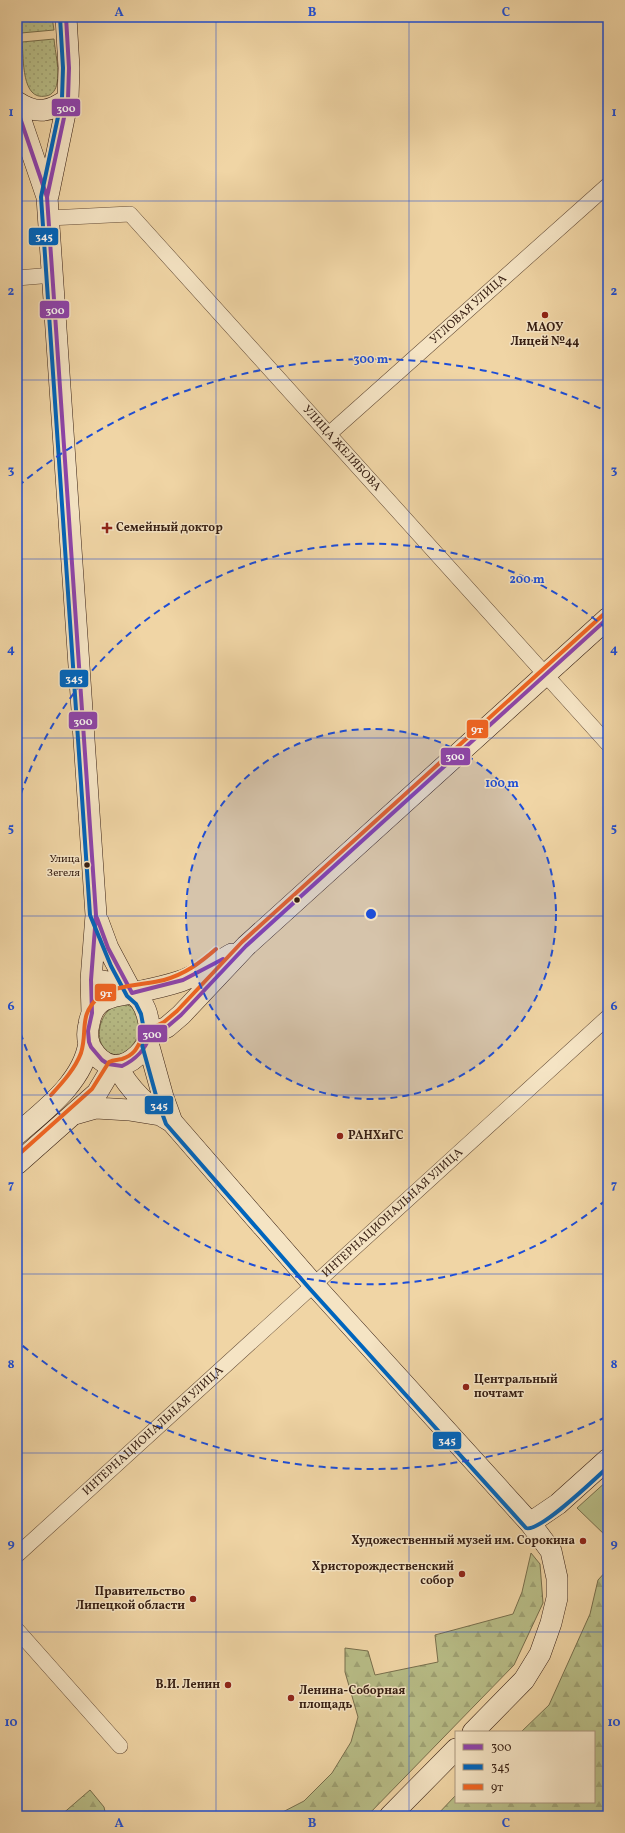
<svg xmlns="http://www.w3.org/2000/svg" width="625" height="1833" font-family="Vollkorn,serif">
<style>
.grass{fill:url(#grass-dots);stroke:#776e4c}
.forest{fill:url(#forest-firs);stroke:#776e4c}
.park{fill:#b8bd87;stroke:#776e4c}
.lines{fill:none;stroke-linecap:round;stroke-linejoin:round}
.street-casing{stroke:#644c37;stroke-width:16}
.secondary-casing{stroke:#361e12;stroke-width:22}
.street{stroke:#f5e4c4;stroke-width:15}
.secondary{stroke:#f5e4c4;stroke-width:21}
.bus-1-casing{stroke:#f5e4c4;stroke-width:7}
.bus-2-casing{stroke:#f5e4c4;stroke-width:7}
.bus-3-casing{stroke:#f5e4c4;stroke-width:7}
.bus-1{stroke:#8e44ad;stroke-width:4}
.bus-2{stroke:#0065bd;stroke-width:4}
.bus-3{stroke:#f26522;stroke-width:4}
.grid{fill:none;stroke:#1d4ed8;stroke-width:1;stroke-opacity:0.55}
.ring{fill:none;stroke:#1d4ed8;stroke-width:2;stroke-dasharray:7 5}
.poi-dot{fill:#8f2418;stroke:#f5e4c4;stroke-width:1.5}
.bus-dot{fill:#361e12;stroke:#f5e4c4;stroke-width:1.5}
.labels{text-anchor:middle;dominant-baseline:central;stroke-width:3;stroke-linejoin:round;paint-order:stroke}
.bus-label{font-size:11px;fill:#361e12;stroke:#f5e4c4;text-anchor:end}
.street-label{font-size:12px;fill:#361e12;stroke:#f5e4c4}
.poi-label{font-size:12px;font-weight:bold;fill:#361e12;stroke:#f5e4c4;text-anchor:start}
.centre{fill:#1d4ed8;stroke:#f5e4c4;stroke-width:2}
.ring-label{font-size:12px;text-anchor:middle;font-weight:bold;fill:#1d4ed8;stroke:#f5e4c4;stroke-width:3;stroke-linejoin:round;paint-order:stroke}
.line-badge{stroke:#f5e4c4;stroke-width:1.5}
.badge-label{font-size:11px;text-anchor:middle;font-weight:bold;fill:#fff}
.neatline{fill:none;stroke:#1d4ed8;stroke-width:1.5}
.grid-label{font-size:13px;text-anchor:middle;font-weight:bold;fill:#1d4ed8}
</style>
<defs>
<pattern id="grass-dots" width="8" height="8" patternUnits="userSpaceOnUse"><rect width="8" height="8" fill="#b8bd87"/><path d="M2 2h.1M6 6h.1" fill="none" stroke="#9fa274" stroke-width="1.8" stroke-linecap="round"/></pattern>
<pattern id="forest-firs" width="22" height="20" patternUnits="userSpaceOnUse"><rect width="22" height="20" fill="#b8bd87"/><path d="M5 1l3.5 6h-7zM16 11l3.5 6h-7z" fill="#9fa274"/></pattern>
</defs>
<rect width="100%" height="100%" fill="#f0d5a5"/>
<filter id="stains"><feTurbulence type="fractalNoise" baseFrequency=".005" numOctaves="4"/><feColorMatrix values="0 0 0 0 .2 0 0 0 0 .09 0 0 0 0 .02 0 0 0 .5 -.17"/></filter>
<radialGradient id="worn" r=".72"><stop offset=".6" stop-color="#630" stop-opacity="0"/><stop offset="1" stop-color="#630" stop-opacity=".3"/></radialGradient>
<path class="grass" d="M22,17h30l2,13 -33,3z
M54,39c1,12 6,33 3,44 -1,6 -4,12 -11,13 -25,5 -22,-37 -24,-54z
M122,1004c37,4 10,64 -14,48 -13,-9 -10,-31 0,-41 4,-4 9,-5 14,-7z"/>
<path class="forest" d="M531,1553l9,11 3,39 -29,62 -147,151h-92l29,-15 28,-28 19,-31 7,-25 -13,-45v-24l23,3 7,24 63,-13 -3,-27 78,-21 9,-22z
M608,1569v247h-172l20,-21v7h138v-70h-73l28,-27 41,-91 8,-34z
M90,1790l14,17 2,9h-46z"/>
<path class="park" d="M608,1480v58l-31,-30z"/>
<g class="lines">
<defs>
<g id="street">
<path id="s1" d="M49,218l81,-4 478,530"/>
<path d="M17,278l36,-3"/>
<path id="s2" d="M329,434l279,-249"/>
<path id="s3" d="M17,1555l591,-538"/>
<path d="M17,1630l103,116"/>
</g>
<path id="secondary" d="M17,102c20,13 33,10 51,-3
M17,109l30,88 49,718 -5,65 1,33
M48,196l20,-97 1,-31 -3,-51
M98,921l10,27 24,45
M91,980c27,1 52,11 57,39 2,7 3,14 1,21 -2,5 -7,11 -11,15 -17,16 -34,14 -47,-7 -4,-7 -4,-16 -2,-24 4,-28 26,-28 48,-32 15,-3 29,-6 44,-11 17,-6 35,-18 51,-27
M150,1035l17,-8 14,-12 65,-69 362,-328
M148,1043l15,54 9,25
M117,1066c11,22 33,44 55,56l142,163 216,238 21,28 6,27v20l-6,25 -11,31 -16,26 -51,52
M75,1114l21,-6 33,2 31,5
M17,1134c28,-24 67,-53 72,-92
M17,1164l80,-71 16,-27
M530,1523l28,-19 50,-45
M390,1816l66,-67"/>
</defs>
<use href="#street" class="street-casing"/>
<use href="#secondary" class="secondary-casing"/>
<use href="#street" class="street"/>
<use href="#secondary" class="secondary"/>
<defs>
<path id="bus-1" d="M17,109l30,88 49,718 -5,65 1,33 -4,18 1,11 2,5 11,13 6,4 14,2c13,-6 24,-17 28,-31l17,-8 14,-12 65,-69 362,-328
M47,197l21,-98 1,-31 -3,-51
M97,918l11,30 24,45 51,-13 40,-21"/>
<path id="bus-2" d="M60,17l3,51 -1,30 -21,99 49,718 21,51 16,30 9,8 5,10 3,16 -2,15 15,54 9,25 144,165 216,239c13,5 70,-50 82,-61"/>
<path id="bus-3" d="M51,1095c11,-12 24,-26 30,-42 7,-22 -3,-38 18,-56 14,-12 46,-12 65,-17 21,-6 36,-17 52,-31
M17,1156l75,-67 17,-27c4,-2 8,-2 13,-3 16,-5 16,-16 24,-28l18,-9 13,-11 65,-69 362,-328"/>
</defs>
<use href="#bus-1" class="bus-1-casing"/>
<use href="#bus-2" class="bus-2-casing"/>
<use href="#bus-3" class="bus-3-casing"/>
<use href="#bus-1" class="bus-1"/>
<use href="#bus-2" class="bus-2"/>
<use href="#bus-3" class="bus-3"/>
</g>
<path class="grid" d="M216,17v1799M409,17v1799M17,201h591M17,380h591M17,559h591M17,738h591M17,916h591M17,1095h591M17,1274h591M17,1453h591M17,1632h591"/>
<circle cx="371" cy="914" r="185" fill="#1d4ed8" fill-opacity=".12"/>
<g class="ring">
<circle cx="371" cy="914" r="185"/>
<path d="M606 1200A370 370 0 0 1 17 1022M17 806A370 370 0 0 1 606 628"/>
<path d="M606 1417A555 555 0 0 1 18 1342M18 486A555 555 0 0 1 606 411"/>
</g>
<g class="poi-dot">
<circle cx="545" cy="315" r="4"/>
<path d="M105 522h4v4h4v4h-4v4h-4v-4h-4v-4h4z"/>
<circle cx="340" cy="1136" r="4"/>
<circle cx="466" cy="1387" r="4"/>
<circle cx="583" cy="1541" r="4"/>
<circle cx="462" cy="1574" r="4"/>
<circle cx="193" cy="1599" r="4"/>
<circle cx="228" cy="1685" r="4"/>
<circle cx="291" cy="1698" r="4"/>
</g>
<g class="bus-dot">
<circle cx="87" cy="865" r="3.5"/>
<circle cx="297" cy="900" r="3.5"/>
</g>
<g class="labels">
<g class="bus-label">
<text x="80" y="859">Улица<tspan x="80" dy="14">Зегеля</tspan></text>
</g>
<g class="street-label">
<text stroke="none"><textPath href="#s2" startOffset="187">УГЛОВАЯ УЛИЦА</textPath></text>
<text stroke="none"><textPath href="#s1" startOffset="397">УЛИЦА ЖЕЛЯБОВА</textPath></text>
<text stroke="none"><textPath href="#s3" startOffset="508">ИНТЕРНАЦИОНАЛЬНАЯ УЛИЦА</textPath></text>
<text stroke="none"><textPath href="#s3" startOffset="184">ИНТЕРНАЦИОНАЛЬНАЯ УЛИЦА</textPath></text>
</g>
<g class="poi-label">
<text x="545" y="328" text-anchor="middle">МАОУ<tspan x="545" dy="14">Лицей №44</tspan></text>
<text x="116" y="528">Семейный доктор</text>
<text x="348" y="1136">РАНХиГС</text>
<text x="474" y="1380">Центральный<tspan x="474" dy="14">почтамт</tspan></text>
<text x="575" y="1541" text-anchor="end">Художественный музей им. Сорокина</text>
<text x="454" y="1567" text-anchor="end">Христорождественский<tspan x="454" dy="14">собор</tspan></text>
<text x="185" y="1592" text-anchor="end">Правительство<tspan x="185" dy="14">Липецкой области</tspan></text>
<text x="220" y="1685" text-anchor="end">В.И. Ленин</text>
<text x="299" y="1691">Ленина-Соборная<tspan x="299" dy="14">площадь</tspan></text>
</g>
</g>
<circle cx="371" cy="914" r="6" class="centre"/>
<g class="ring-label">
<text x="371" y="363">300 m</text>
<text x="527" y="583">200 m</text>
<text x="502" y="787">100 m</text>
</g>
<g class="line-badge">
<rect x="51" y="98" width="30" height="19" rx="4" fill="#8e44ad"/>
<rect x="28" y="227" width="31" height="19" rx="4" fill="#0065bd"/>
<rect x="39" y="300" width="31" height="19" rx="4" fill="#8e44ad"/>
<rect x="59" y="669" width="30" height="19" rx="4" fill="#0065bd"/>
<rect x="68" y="711" width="30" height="19" rx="4" fill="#8e44ad"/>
<rect x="466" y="719" width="23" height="20" rx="4" fill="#f26522"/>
<rect x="440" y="747" width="31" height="19" rx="4" fill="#8e44ad"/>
<rect x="94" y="983" width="23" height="19" rx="4" fill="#f26522"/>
<rect x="137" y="1024" width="31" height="19" rx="4" fill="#8e44ad"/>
<rect x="144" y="1095" width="30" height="20" rx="4" fill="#0065bd"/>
<rect x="432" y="1431" width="30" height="19" rx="4" fill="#0065bd"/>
</g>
<g class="badge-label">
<text x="66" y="112">300</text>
<text x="44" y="240">345</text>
<text x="55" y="314">300</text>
<text x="74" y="682">345</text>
<text x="83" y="725">300</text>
<text x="477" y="733">9т</text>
<text x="455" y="760">300</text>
<text x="106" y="997">9т</text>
<text x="152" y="1038">300</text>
<text x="159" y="1109">345</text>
<text x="447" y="1444">345</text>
</g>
<rect width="625" height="1833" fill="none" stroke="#f0d5a5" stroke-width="44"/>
<rect x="455" y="1731" width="140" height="72" fill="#f5e4c4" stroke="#a9957d"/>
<rect x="463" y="1744" width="20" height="6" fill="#8e44ad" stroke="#a9957d"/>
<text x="491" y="1751" font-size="12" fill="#361e12">300</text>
<rect x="463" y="1764" width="20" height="6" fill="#0065bd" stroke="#a9957d"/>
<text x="491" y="1771" font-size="12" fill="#361e12">345</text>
<rect x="463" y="1784" width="20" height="6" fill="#f26522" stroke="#a9957d"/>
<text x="491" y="1791" font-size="12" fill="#361e12">9т</text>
<rect x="22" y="22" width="581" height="1789" class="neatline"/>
<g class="grid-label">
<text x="119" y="16">A</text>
<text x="312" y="16">B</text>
<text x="506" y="16">C</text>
<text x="11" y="116">1</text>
<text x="614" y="116">1</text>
<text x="11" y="295">2</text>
<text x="614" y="295">2</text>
<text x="11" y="474">3</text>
<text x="614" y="474">3</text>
<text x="11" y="653">4</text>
<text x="614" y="653">4</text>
<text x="11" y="832">5</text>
<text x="614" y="832">5</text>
<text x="11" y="1010">6</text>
<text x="614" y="1010">6</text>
<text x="11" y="1189">7</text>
<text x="614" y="1189">7</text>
<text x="11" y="1368">8</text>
<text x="614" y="1368">8</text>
<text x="11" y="1547">9</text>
<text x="614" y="1547">9</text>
<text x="11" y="1726">10</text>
<text x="614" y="1726">10</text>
<text x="119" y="1827">A</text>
<text x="312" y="1827">B</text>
<text x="506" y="1827">C</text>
</g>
<rect width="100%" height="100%" filter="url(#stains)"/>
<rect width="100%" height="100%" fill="url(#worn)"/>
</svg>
